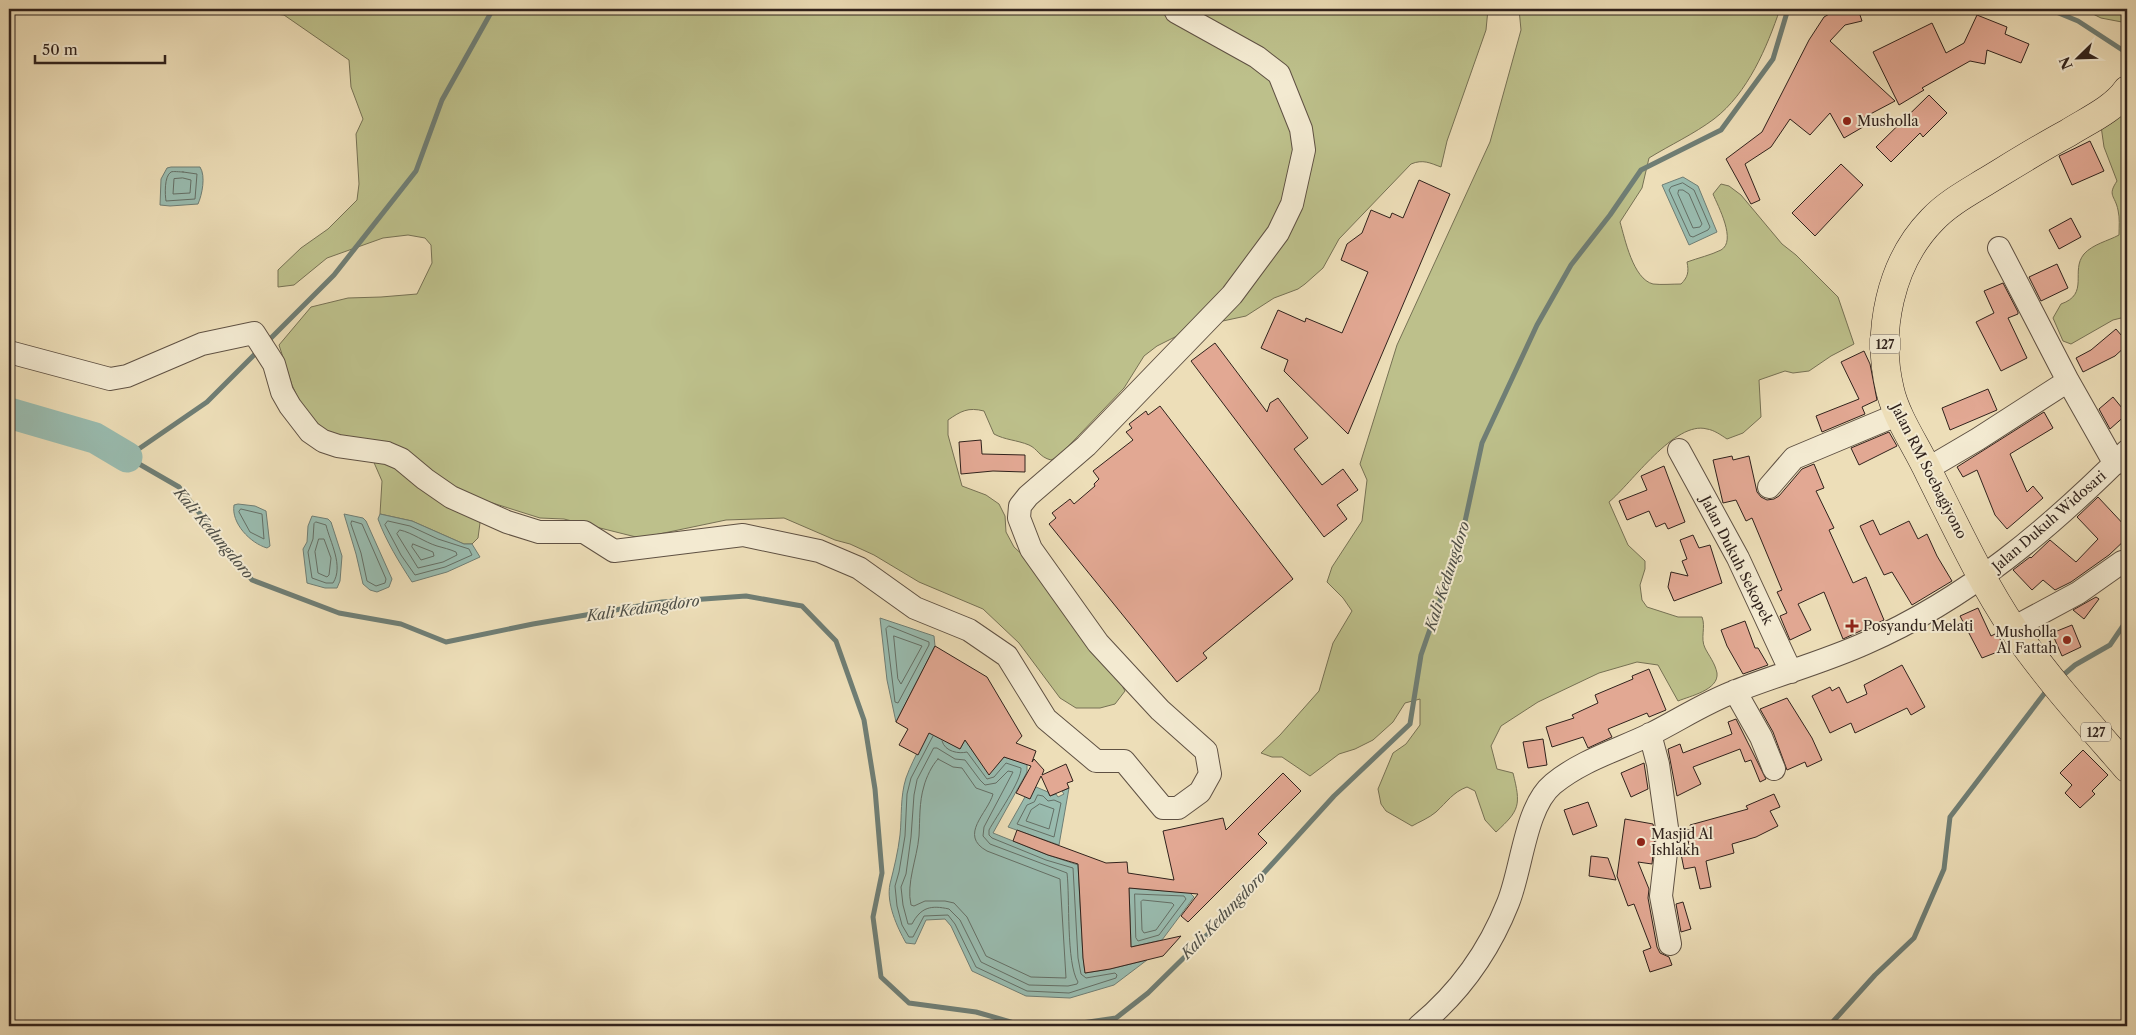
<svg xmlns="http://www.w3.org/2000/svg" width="2136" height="1035" font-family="'Libre Caslon Text',serif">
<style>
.green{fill:#bdc08b;stroke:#767154}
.water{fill:#99bcb0;stroke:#6f7e75}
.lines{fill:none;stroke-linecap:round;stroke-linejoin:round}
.shore{stroke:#646f66;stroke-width:1}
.stream{stroke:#6f7e75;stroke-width:5}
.river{stroke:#99bcb0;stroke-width:31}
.building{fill:#e2a893;stroke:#30221c}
.minor-casing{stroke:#5f5143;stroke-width:24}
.major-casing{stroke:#30221c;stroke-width:29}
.minor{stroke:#f3ead1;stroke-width:22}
.major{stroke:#eddeb8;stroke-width:28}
.poi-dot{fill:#8f2418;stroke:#f3ead1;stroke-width:2}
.labels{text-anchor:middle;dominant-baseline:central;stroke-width:4;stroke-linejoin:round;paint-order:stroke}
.shield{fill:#f3ead1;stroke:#6a5e52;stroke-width:1}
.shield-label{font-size:12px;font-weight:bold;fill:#30221c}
.poi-label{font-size:14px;fill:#30221c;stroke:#f3ead1;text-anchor:start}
.street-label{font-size:14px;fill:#30221c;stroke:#f3ead1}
.water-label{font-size:15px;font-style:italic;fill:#505048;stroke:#f3ead1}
</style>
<rect width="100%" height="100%" fill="#eddeb8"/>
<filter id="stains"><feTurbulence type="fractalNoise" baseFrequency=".004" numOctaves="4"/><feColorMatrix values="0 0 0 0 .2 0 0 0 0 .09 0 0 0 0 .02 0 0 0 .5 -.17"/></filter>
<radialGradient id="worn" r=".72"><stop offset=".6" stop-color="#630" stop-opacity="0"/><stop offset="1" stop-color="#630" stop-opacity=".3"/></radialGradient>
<path class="green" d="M249,9h1239l-2,21 -39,111 -6,26c-11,-4 -18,-8 -30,-3l-72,75 -16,29 -18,16 -7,5 -24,9 -28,18 -51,11 -38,19 -13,10 -20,32 -66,69 -7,3c-12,-3 -13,-11 -22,-15 -12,-5 -24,-5 -35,-11l-10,-23c-16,-4 -23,0 -36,9v15l14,51 24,9 13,9 6,12 1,16 8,15 30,28 62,80 19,36 -10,13 -15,4h-24l-16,-10 -41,-55 -36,-34 -64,-27 -45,-27 -24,-11 -15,-4 -51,-22 -58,2 -86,18 -76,-19 -24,-1 -57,-18 -5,38 -6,6h-8l-52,-23 -32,-7 2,-33 -10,-23 -45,-25 -25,-26 -10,-22 -13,-40 32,-38 37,-9 33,-1 36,-3 15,-31 -1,-18 -6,-7 -17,-3 -25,3 -56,20 -33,27 -16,2v-17l23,-22 27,-19 29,-29 2,-16 -3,-50 7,-15 -12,-32 -2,-27 -65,-45 -17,-2z
M1519,9h261c-13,38 -32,84 -66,110 -20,15 -44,26 -65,39l-7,30 -22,34c5,17 13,57 33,62 9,1 19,0 28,0 7,-7 8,-12 6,-22 11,-4 24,-7 34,-12 16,-9 -3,-44 -8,-56l8,-10 8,2 12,9 41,49 14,11 42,42 16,47 -23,12 -22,15 -16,2 -8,-2 -26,9 2,37 -18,16 -16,6c-6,-4 -13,-9 -20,-10 -32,-9 -76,55 -98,73l19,43 17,16v8l-5,16 2,15 5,7 31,10h24c4,10 -2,21 3,31 4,8 10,15 12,25 2,17 -27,23 -39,28l-20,-36 -21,-3 -38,11 -61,29 -37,24 -10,20 6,23 16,4c8,32 7,37 -17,59l-11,-12 -10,-29 -8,-4c-14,5 -20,15 -31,25 -7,6 -17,10 -24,14l-26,-15 -5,-7 -3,-15 15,-36 13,-9 14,-19v-26l-15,4 -12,19 -20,18 -18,9 -16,5 -29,22 -28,-19h-10l-11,-4 19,-18 39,-44 14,-48 19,-32 -9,-13 -16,-16 5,-15 30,-46 5,-41 -7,-16 37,-119 93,-203 31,-112z
M2083,9h44v14l-26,-5z
M2127,105v217l-6,-4 -8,2 -42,24 -8,-3 -10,-23 8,-14c29,-10 9,-33 23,-50 9,-10 24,-13 35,-19 0,-8 1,-17 -1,-25 -3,-15 -11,-14 -1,-29l-13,-34 -3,-21z"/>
<path class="water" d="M171,167h29c6,9 2,28 -2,37l-28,2 -10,-1 1,-26 6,-11z
M1683,177l15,9 19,46 -28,13 -27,-60z
M238,504l17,2 11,5 4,35 -3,2c-17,-5 -36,-25 -33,-43z
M344,514l19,4 3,3 26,58 -3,8 -12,5 -7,-2 -7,-6 -7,-30z
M380,514l32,7 52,23h8l8,13 -33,15 -35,10c-13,-20 -26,-41 -34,-63z
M312,516l16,3 3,3 11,34 -2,25 -3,7h-12l-18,-5 -4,-34 4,-7 1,-16z
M880,618l54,18 1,10 -39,76 -9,-42z
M939,713l15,15 -7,14 13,7 5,-9 24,34 15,-17 23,7v8l-34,61 55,22 30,10 5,92 2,16 25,-4 37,-9 -33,25 -44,13 -44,-2 -54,-25 -21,-45 -6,-7 -19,1 -11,24 -9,-1c-9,-16 -20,-40 -16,-59 4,-16 8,-32 10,-49 2,-19 0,-38 6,-57 8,-22 22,-45 33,-65z
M1036,787l12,5 2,4 6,-2 2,3 6,-3 -2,-3 7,-3 -10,57 -51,-18 17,-30z
M1129,888l50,4 8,-2 7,7 -32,43 -31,7z"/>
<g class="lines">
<path class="shore" d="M183,172l14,2 -2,25 -29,2c-1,-6 -2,-25 5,-29 2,-1 9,0 12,0z
M183,178l8,2 -1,13 -17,1 1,-15z
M1683,183l11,7 16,37 -2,3 -15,7 -3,-1 -21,-46 2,-3z
M1679,190h4l6,4 13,30 -2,3 -7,1 -15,-34z
M241,509l21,5 2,25 -14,-7 -11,-20z
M352,521l10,3 24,55 -1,4 -9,3 -9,-5 -6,-28 -10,-29z
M388,521l22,5 28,13 31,10 3,6 -27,12 -30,8 -14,-20 -16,-30z
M316,522l10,3c4,17 18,41 7,58h-7l-14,-5 -4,-26 5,-13 1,-15z
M400,530c13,3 24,12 37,16 7,2 12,3 19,6l1,3 -14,7 -25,6 -21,-34z
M319,539h5l7,19 -2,17 -2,2 -9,-4 -3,-21z
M413,544l20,8 1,4 -13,4 -9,-13z
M889,626l40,16v3l-31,58 -3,-1 -9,-73z
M894,636l28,10 -21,38 -3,-5z
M933,736l-22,42 -4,16 -2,42 -6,36 -4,14 2,20 5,19 7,12h4l11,-21 24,-1 7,9 21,43 51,24 42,2 47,-15 1,-3 -2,-2 -29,5 -5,-4 -3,-16 -5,-90 -27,-8 -54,-22 -3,-3v-5c7,-13 33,-50 32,-62l-15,-5 -12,14 -7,2 -20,-27c-8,2 -22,0 -25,-11
M934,748h3l18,11 10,1 15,20 5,5 11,-2 12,-12 5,1 -29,55 -1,9 7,8 77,29c3,25 -1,90 11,109l-1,2 -9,2 -39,-1 -48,-23 -21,-42 -11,-11c-18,-4 -28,-2 -37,15h-4l-5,-19 -2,-18 5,-13 5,-37 3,-42 3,-15z
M938,759l15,8 9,1 14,20 17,6c-5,19 -35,41 -6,57l73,28 6,99 -35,-1 -45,-21 -19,-39 -13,-14 -9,-2h-20l-11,5 -3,-1c-5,-22 6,-46 8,-69 1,-16 0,-34 5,-50 2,-8 8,-21 14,-27z
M1038,795l5,1 5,5 6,-1 7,3 -7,34 -37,-13 10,-19 7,-3z
M1040,804l14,5 -5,20 -23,-8 5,-11z
M1135,894l49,2 2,3 -27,36 -21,6 -2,-3z
M1143,900l29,3 2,2 -18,25 -12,3 -2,-3 -1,-28z"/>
<path class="stream" d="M2049,9l29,12 49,32
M267,342l67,-67 82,-104 26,-71 51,-91
M258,351l-51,51 -80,55 52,30 73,93 87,33 62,11 45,18 87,-18 129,-22 84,-6 56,10 34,35 28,79 11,69 7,84 -9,44 8,60 28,26 67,9 49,14
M2061,677l14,-12 35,-20 17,-25
M1061,1026l55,-8 32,-25 62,-61 124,-136 76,-72 11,-69 40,-115 21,-97 55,-118 34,-60 39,-50 31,-45 80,-40 52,-71 15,-50
M1829,1026l46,-51 39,-37 30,-69 6,-52 97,-127"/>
<path class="river" d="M9,413l86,25 32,19"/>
</g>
<path class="building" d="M1838,9h20l4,12 -17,4 -15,16 65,60 -36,19 4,7 -19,11 -14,-25 -20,22 -20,-16 -19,28 -26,17 15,36 -9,4 -25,-45 36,-27 47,-92 15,-23z
M1977,15l30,12 -2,7 24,10 -8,19 -34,-13 -2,14 -15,-3 -48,27 2,2 -25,15 -26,-53 59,-29 14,30 18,-10z
M1929,95l18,18 -24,24 -3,-4 -29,29 -15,-15z
M2090,141l14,30 -32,14 -13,-29z
M1841,164l22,21 -48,51 -23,-23z
M1419,180l31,14 -102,240 -64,-63 4,-11 -27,-12 17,-38 27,12 1,-4 36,15 26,-61 -27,-12 6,-16 15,-11 9,-23 19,8 2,-5 11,5z
M2071,218l10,19 -22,12 -10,-19z
M2057,264l11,24 -27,13 -12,-24z
M2003,283l15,29v2l-10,4 19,40 -26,13 -25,-49 18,-9 -10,-22z
M2116,329l11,13v3l-12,11 -32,16 -7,-14 15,-8z
M1215,343l52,69 3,-9 8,-5 30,40 -14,11 28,36 21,-16 15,21 -21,15 10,14 -23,18 -133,-176z
M1864,351l6,13 7,36 -15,7 3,7 -43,18 -6,-16 43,-17 -18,-37z
M1988,389l9,21 -47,20 -8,-22z
M2113,397l14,17 -17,15 -11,-20z
M1160,406l133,173 -90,74 4,5 -30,24 -128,-158 7,-6 -4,-5 18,-14 4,5 21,-18 -1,-2 5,-5 -6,-8 40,-31 -7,-8 6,-4 -3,-4 17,-13 2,4z
M2044,412l9,16 -43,26 17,38 6,-6 10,12 -36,31 -12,-14 -18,-45 -14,7 -6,-10z
M1889,432l8,14 -38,19 -8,-17z
M981,440l1,14 43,1v17l-32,-1 -32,3 -2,-32z
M1732,456l1,4 16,-4 8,36 4,5 6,3 7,-1 5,-3 23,-27 12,-5 10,24 -8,3 18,37 -5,2 24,53 13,-6 18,43 -41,19 -19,-47 -26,12 13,26 -21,10 -10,-24 7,-3 -10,-21 5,-2 -30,-72 -6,3 -10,-21 -13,3 -10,-43z
M1664,466l21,56 -17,7 -3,-6 -9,4 -7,-16 -22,9 -8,-19 28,-11 -6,-14z
M2098,497l29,31v10l-18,17 -38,27 -16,8 -12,-10 -11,10 -19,-20 17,-13 1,1 19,-18 26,22 22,-23 -21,-22z
M1873,520l7,15 29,-14 9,18 9,-5 10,22 15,25 -40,24 -20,-33 -8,3 -17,-34 -7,-15z
M1693,535l6,13 11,-3 12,38 -48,18 -6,-14 3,-15 17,4 -6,-15 5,-2 -7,-19z
M2096,597l3,2 -15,20 -11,-9z
M1978,608l13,28 6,-3 8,16 -23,9 -22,-42z
M1745,621l10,27h3l10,17 -25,9 -16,-28 -6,-16z
M2072,625l9,22 -19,9 -10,-23z
M935,646l52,31 35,59 -6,7 20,8 -4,11 2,-3 10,11 -2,5 24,-11 7,17 -6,2 2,5 -19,8 -9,-20 -11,23 -14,-6 15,-27 -27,-9 -15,18 -24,-35 -5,9 -31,-16 -11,22 -19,-10 9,-16 -12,-7z
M1902,665l23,42 -14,8 -4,-7 -52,25 -4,-10 -21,10 -18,-37 18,-9 2,4 7,-4 8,16 20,-9 -3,-9z
M1649,669l17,41 -17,7 -2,-4 -39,16 4,8 -24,11 -5,-11 -31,10 -6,-20 28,-9 -2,-3 26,-12 -3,-8 38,-16 -1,-3z
M1787,698l25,40 10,22 -15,7 -2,-5 -18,8 -14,-38 -13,-23z
M1736,719l30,60 -6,3 -9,-22 -6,2 -5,-13 -47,18 8,17 -24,12 -9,-47 12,-5 3,9 49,-19 -4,-12z
M1543,739l4,26 -19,3 -5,-26z
M2083,750l25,25 -16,16 3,3 -15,14 -15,-15 7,-8 -12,-12z
M1644,763l4,26 -17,8 -10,-24z
M1283,773l18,18 -43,43 9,9 -79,79 -7,-6 17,-22 -69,-6 2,59 50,-11 -18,20 -53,13 -25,4 -2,-15 -5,-94 -30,-9 -35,-14 4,-11 89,33 21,-1 1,11 46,7 -11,-49 60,-13 3,12z
M1774,794l6,13 -10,4 8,15 -22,11 -24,7 2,9 -28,8 5,26 -11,2 -5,-22 -11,2 -3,-15 10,-2 -6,-23 7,1 -2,-5 58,-16 -2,-3z
M1588,802l9,24 -24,9 -9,-25z
M1625,819l28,5 2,11 -3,29 -14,-2 11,27 -1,9 9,49 3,6 9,4 3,8 -22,7 -7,-21 8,-3 -17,-44 -6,2 -11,-30z
M1591,856l17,2 8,22 -27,-4z
M1683,902l8,27 -10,3 -5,-28z"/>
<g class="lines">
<defs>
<path id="minor" d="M1999,248l69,133 47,83
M9,352l101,27 17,-3 75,-32 52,-11 20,31 8,28 8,14 20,26 13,9 15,5 49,7 14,6 24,20 26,18 56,25 32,10h45l30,19 129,-16 76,16 40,17 56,40 54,22 38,26 39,63 50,42h28l39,47h15l22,-16 10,-18 -4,-23 -46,-41 -62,-67 -67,-94 -12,-31 1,-12 8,-10 58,-50 146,-151 46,-62 14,-29 12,-54 -3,-21 -22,-55 -22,-17 -81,-45 -1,-3
M1679,450l59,108 53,114
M1927,469l51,-30 90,-58
M1769,487l25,-29 105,-44
M2013,628l65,-35 44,-31 5,-1
M1735,691l26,46 13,32
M1650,734l8,30 10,71 -7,61 9,48
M1419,1026c40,-33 70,-75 89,-123 14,-34 17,-96 45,-119 29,-24 65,-34 98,-50 28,-14 55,-32 85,-43 43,-17 88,-29 130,-48 101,-44 184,-115 261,-192"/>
<path id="major" d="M2127,90c-13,19 -40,31 -59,43 -28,15 -55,32 -83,49 -18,11 -38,22 -53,38 -42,43 -56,112 -42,170 6,27 27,57 39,83 26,52 52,108 85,157 34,49 74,93 113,138"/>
</defs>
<use href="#minor" class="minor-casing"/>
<use href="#major" class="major-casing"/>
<use href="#minor" class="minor"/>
<use href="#major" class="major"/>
</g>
<g class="poi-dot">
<circle cx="1847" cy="121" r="5"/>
<path d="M1849.5 618.5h5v5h5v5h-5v5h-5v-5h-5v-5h5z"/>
<circle cx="2067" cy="640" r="5"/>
<circle cx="1641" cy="842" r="5"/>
</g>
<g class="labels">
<g class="shield">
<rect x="1870" y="334.5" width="30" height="19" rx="4"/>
<rect x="2081" y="722.5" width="30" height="19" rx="4"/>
</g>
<g class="shield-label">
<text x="1885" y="344">127</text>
<text x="2096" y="732">127</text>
</g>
<g class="poi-label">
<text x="1857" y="121">Musholla</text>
<text x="1863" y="626">Posyandu Melati</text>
<text x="2057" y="632" text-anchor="end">Musholla<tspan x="2057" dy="16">Al Fattah</tspan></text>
<text x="1651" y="834">Masjid Al<tspan x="1651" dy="16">Ishlakh</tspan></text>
</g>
<g class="street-label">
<text transform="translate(1929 471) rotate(63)">Jalan RM Soebagiyono</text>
<text transform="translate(2049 521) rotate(-41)">Jalan Dukuh Widosari</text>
<text transform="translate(1737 560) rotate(63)">Jalan Dukuh Sekopek</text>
</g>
<g class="water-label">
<text transform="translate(214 533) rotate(50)">Kali Kedungdoro</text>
<text transform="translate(1447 576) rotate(-72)">Kali Kedungdoro</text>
<text transform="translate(643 608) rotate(-8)">Kali Kedungdoro</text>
<text transform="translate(1223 915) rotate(-46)">Kali Kedungdoro</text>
</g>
</g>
<rect width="2136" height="1035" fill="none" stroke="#eddeb8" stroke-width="30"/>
<rect x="10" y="10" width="2116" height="1015" fill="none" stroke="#30221c" stroke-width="2.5"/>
<rect x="15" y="15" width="2106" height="1005" fill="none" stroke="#30221c"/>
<g transform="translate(2078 58) rotate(247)" stroke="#f3ead1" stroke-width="4" paint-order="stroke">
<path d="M0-4L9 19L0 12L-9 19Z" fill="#30221c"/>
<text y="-8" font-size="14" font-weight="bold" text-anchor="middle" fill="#30221c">N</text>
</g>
<path d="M35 55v8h130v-8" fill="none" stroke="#30221c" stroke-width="2.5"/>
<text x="42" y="55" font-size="15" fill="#30221c" stroke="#f3ead1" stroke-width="4" paint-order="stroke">50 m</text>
<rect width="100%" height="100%" filter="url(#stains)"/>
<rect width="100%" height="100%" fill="url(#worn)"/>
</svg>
